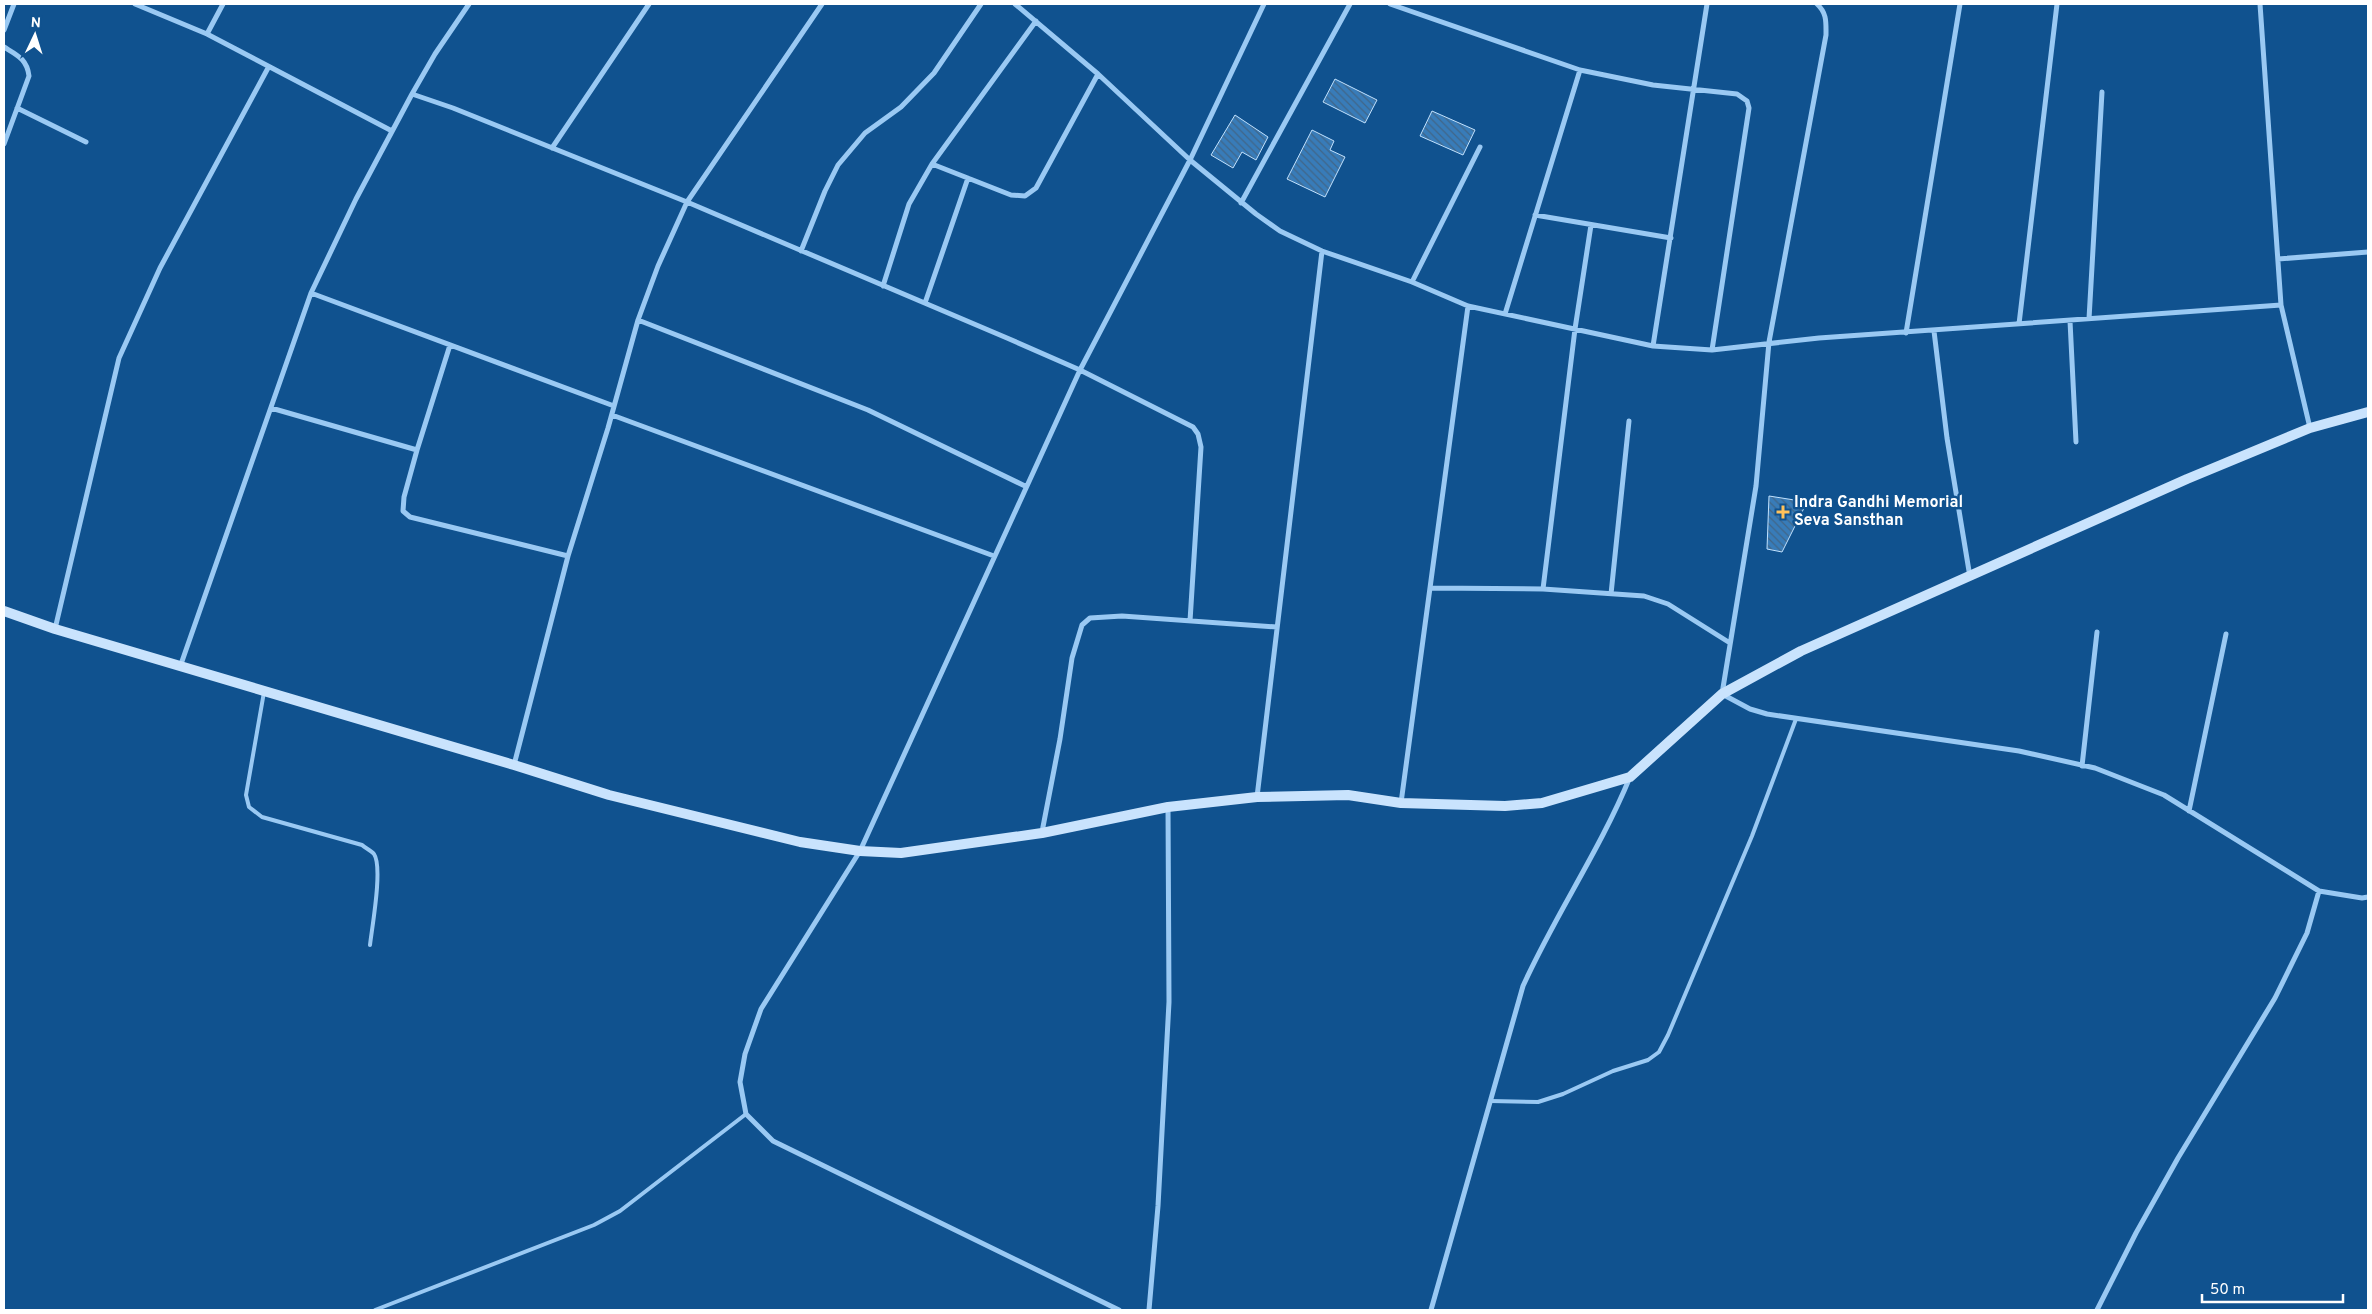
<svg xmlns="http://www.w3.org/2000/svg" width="2372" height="1314" font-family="Overpass,sans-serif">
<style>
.building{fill:url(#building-back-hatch);stroke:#c1e1fd}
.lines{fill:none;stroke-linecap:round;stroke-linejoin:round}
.lane{stroke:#9ac9f3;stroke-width:4}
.street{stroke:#9ac9f3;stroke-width:5}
.secondary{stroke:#c9e3fd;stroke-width:10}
.poi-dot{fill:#ffc25b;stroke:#10528f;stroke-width:2}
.labels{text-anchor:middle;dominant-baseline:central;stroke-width:5;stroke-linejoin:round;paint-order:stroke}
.poi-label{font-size:16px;font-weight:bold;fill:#fff;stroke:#10528f;text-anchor:start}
</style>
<defs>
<pattern id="building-back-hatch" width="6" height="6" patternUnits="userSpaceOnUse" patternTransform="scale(1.25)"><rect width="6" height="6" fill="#387cb9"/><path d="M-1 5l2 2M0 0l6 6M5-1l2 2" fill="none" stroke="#416688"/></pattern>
</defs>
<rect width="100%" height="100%" fill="#10528f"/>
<path class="building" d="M1335,79l42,21 -12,23 -42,-21z
M1432,111l43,19 -12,25 -43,-19z
M1235,115l33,22 -12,23 -14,-8 -9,16 -22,-13z
M1312,130l22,11 -4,9 15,7 -20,40 -38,-18z
M1769,496l38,6 -25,50 -15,-3z"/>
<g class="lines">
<path class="lane" d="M264,692l-18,103 3,12 13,10 100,28c3,3 10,6 12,9 9,13 -2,73 -4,91
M1491,1101l47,1 25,-8 50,-23 35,-11 11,-8 9,-17 84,-199 44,-117
M375,1310l219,-85 26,-14 126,-97"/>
<path class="street" d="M135,4l72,30 185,97
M1015,4l83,70 92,86 66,54 24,17 42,20 90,31 56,24 185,40 59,4 107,-12 462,-33
M1390,4l190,66 73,15 84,9 10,7 2,7 -37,242
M1817,4c10,9 9,18 9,31l-57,307 -13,144 -34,208 28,15 17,5 252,37 76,17 69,27 155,96 43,7 6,-1
M2260,4l21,301 29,123
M4,30l10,-26
M207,34l16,-30
M4,47c13,8 23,12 25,29l-25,68
M412,94l41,14 234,94 320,136 73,32 113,57 5,7 3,13 -11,174
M17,108l69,34
M552,148l97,-144
M932,164l79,31 14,1 11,-8 62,-114
M1241,203l109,-199
M1535,215l136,23
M801,251l24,-60 13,-26 27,-32 36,-26 33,-34 47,-69
M2278,259l90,-7
M1412,282l68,-135
M883,286l26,-82 23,-40 104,-143
M311,293l303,113
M925,303l43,-125
M1505,314l75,-244
M2089,319l13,-227
M638,320l230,90 157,76
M2070,321l6,121
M2019,324l38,-320
M1934,331l13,107 23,139
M1906,333l54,-329
M450,345l-33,105 -13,47 -1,14 7,6 158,39
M1653,346l54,-342
M271,408l146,42
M612,415l382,141
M1430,588l113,1 101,7 24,8 62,39
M1543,589l32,-260 16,-104
M1611,594l18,-173
M55,629l64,-271 41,-90 108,-200
M180,667l131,-374 45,-94 56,-105 23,-40 34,-50
M514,765l54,-209 40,-128 30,-108 20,-54 29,-64 135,-198
M2082,766l15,-134
M1257,797l65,-546
M1401,803l67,-497
M2189,811l37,-177
M1042,832l18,-93 12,-81 10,-33 8,-7 32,-2 155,11
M1119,1310l-346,-169 -27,-27 -6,-32 5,-28 16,-45 99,-158 220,-481 110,-210 74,-156
M1149,1310l9,-104 11,-204 -1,-195
M1431,1310l92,-324c32,-71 77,-136 107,-209
M2097,1310l39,-77 42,-75 97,-160 32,-65 12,-42"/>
<path class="secondary" d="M4,611l51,18 459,136 95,30 191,47 60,9 41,2 141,-20 126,-26 89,-10 91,-2 53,8 104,3 37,-3 88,-26 92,-83 79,-43 386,-172 123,-51 58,-16"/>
</g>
<path class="poi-dot" d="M1780.5 504.5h5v5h5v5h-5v5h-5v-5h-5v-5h5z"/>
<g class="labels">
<g class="poi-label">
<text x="1794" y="503">Indra Gandhi Memorial<tspan x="1794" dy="18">Seva Sansthan</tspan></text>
</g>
</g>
<rect width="2372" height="1314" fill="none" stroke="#ffffff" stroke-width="10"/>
<g transform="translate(35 35) rotate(4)" stroke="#10528f" stroke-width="4" paint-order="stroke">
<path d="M0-4L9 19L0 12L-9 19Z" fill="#ffffff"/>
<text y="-8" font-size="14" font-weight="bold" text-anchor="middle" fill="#ffffff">N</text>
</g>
<path d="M2202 1294v8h141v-8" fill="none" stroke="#ffffff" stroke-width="2.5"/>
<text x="2210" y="1294" font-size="15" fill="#ffffff" stroke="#10528f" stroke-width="4" paint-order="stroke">50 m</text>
</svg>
